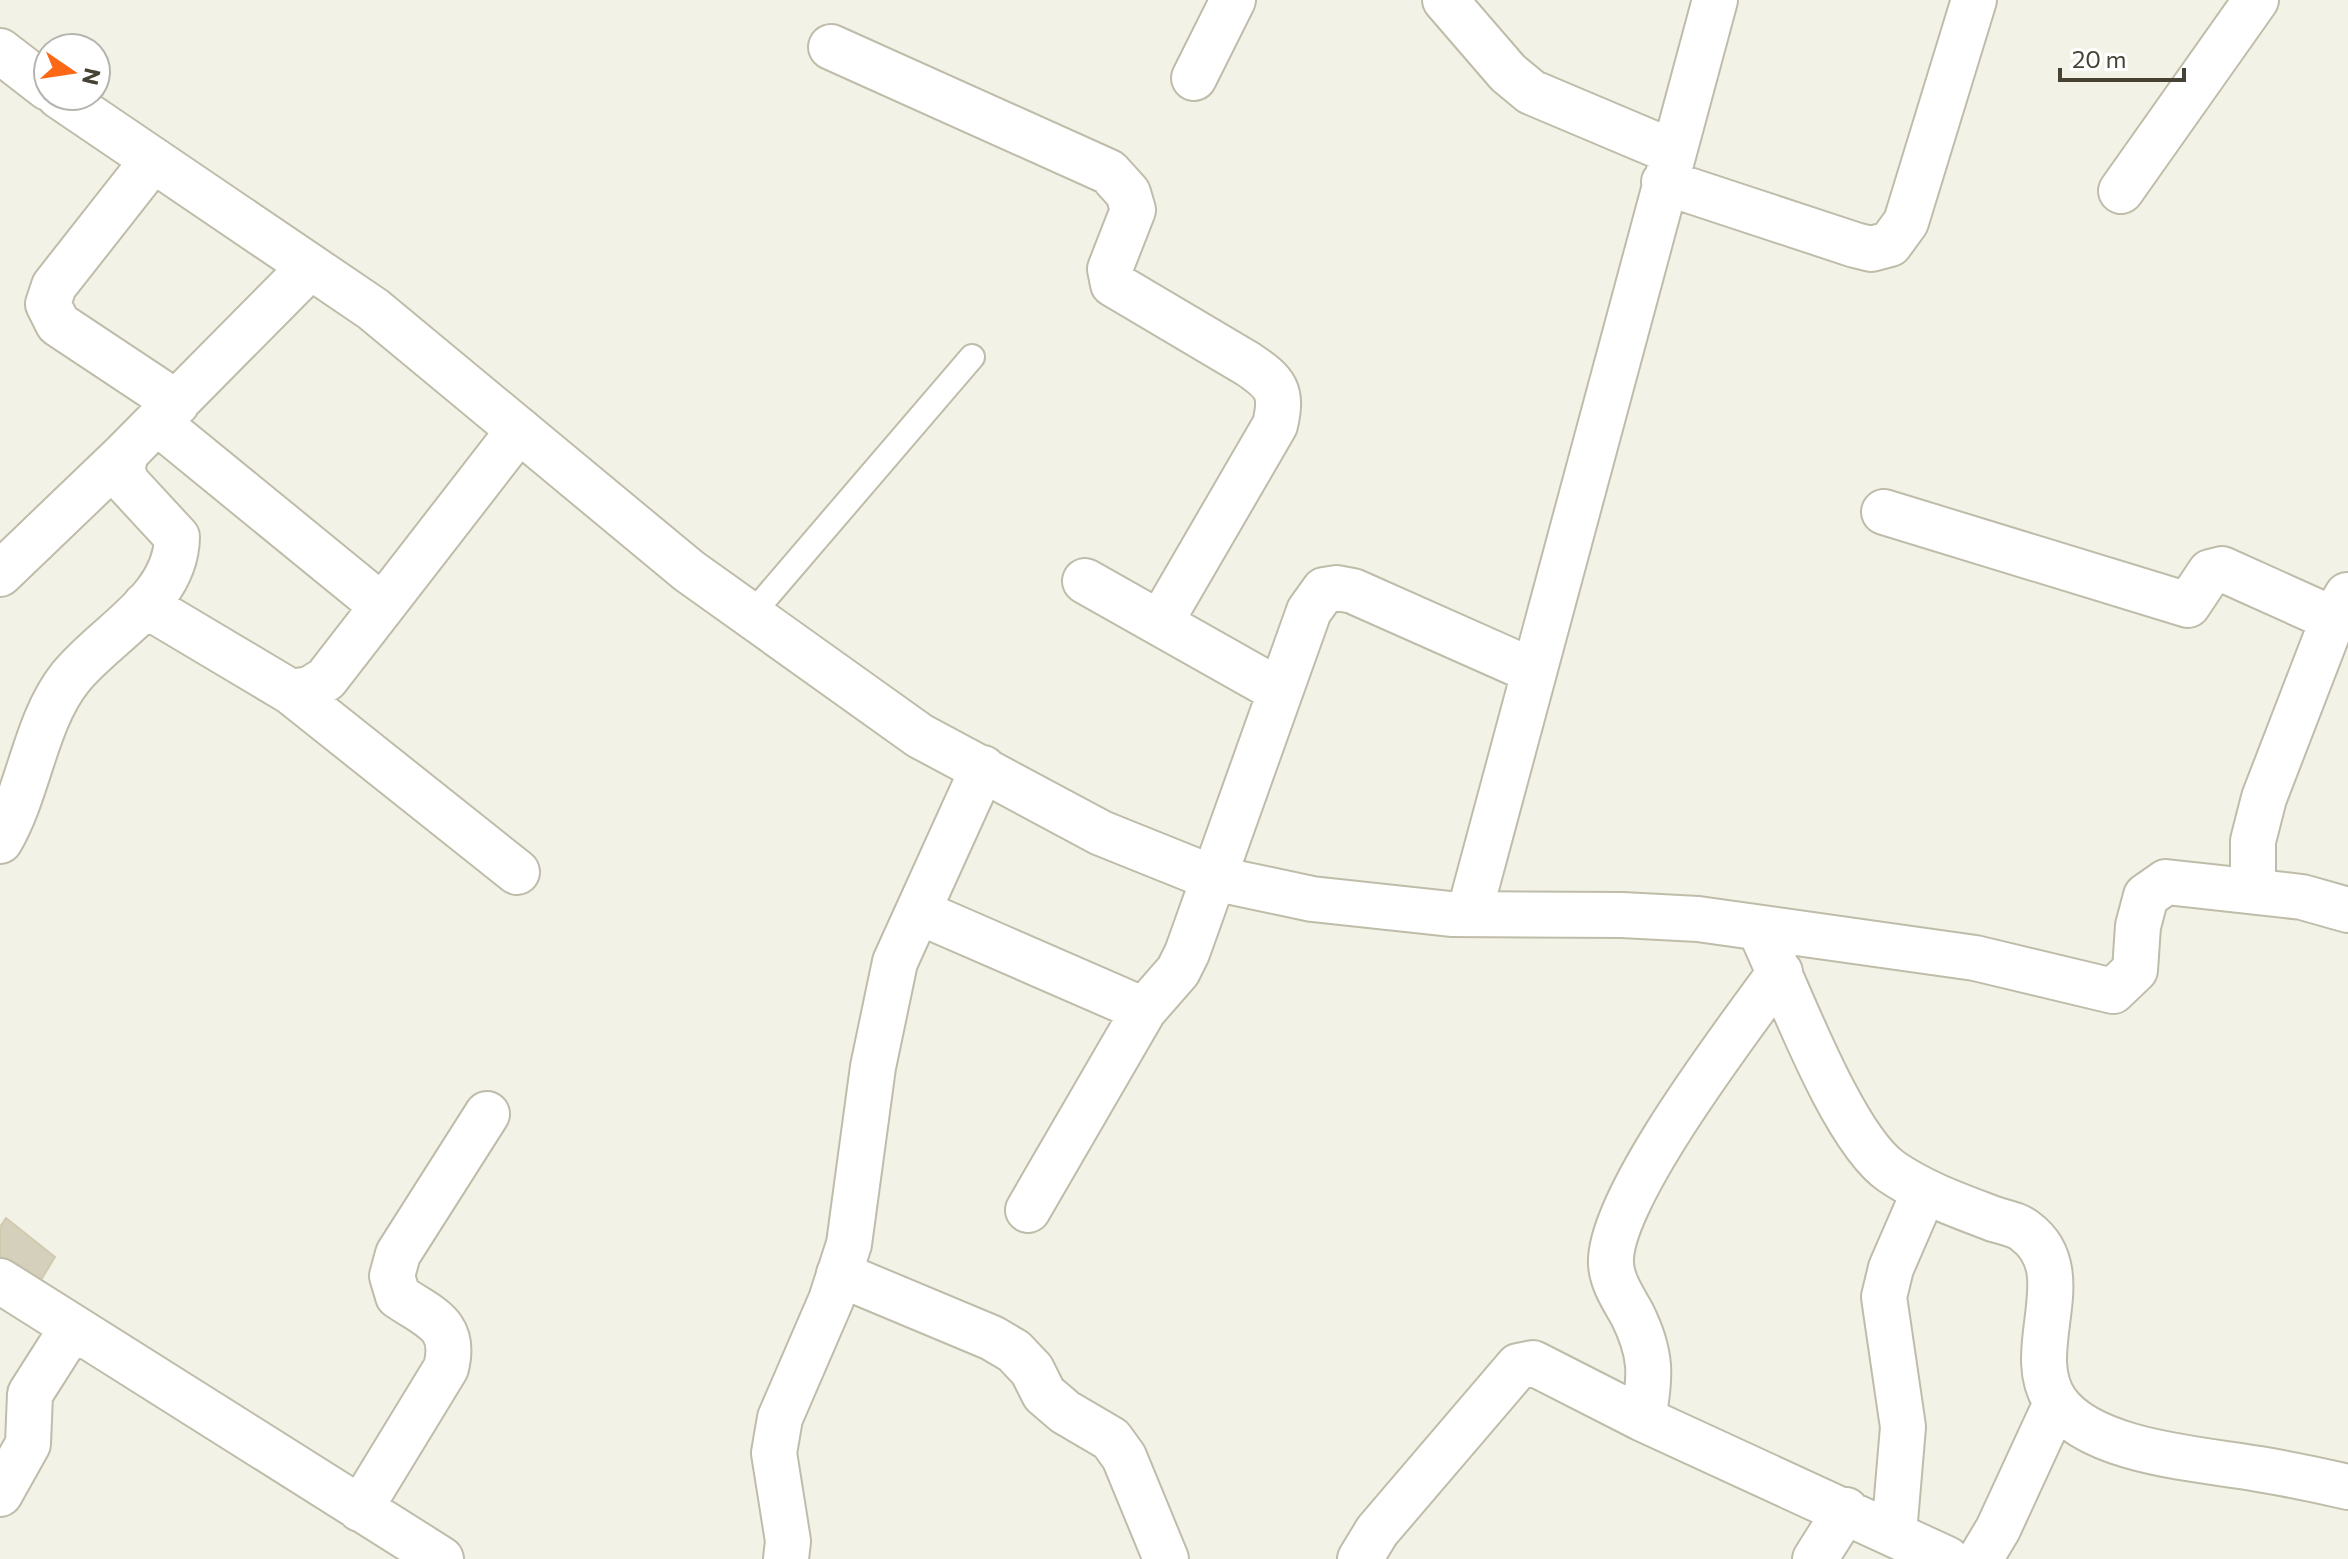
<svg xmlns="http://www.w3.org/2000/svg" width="2348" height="1559" font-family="Commissioner,sans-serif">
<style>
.building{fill:#d5d0bb;stroke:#d0caaf;stroke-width:2}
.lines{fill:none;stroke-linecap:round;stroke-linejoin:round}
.service-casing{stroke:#bfbca9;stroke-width:28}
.minor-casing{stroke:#bfbca9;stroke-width:48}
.tertiary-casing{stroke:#bfbca9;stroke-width:48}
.service{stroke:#fff;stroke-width:24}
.minor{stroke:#fff;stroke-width:44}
.tertiary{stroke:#fff;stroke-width:44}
</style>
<rect width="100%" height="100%" fill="#f3f2e6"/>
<path class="building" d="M6,1218l49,39 -22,36 -33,-26v-40z"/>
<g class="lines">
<defs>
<path id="service" d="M751,615l221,-258"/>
<path id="minor" d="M1445,0l63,73 23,19 142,60
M831,47l278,125 19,21 5,17 -23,59 3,15 135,80c28,19 35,27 27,61l-115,198
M1194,78l39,-78
M153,160l-99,126 -6,18 10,20 119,79
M1664,182l191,63 16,4 19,-5 16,-22 68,-222
M2121,191l135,-191
M158,423l224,183
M1884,512l304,93 22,-33 12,-3 111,50
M0,574l126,-121
M1085,581l195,110
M145,605l146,87 19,-3 16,-10 193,-249
M291,692l226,180
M0,841c29,-49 35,-119 70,-163 36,-45 106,-77 107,-141l-49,-53 -6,-13 4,-18 184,-186
M2253,890v-49l11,-43 69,-179 14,-24
M919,912l225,98
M1469,914l246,-914
M1760,930c28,59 82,208 132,242 31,21 65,33 99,46 10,4 26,6 34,13 57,42 -5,119 31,171 36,51 146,57 203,67 30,5 59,11 89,18
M1028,1210l116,-200 34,-39 9,-18 122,-342 15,-21 13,-2 16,3 180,80
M839,1274l153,64 22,13 18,19 12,24 21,18 46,27 13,18 42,102
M0,1281l441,278
M1643,1419c8,-43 9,-65 -11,-105 -9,-16 -20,-32 -21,-50 -4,-64 128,-235 169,-292
M0,1494l28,-50 2,-50 42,-66
M360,1509l86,-141c11,-44 -16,-50 -48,-72l-6,-20 6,-22 89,-140
M1894,1533l9,-106 -19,-130 7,-29 33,-76
M1360,1559l17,-28 141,-165 15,-3 110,56 304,140
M1815,1559l31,-49
M1980,1559l18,-30 58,-126"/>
<path id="tertiary" d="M0,51l48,37
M59,96l314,213 316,262 231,165 181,97 112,45 99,21 139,15 171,1 76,4 277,39 138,33 22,-21 3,-44 8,-30 20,-14 136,15 46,13
M786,1559l2,-18 -14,-88 6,-35 51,-118 18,-56 24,-177 22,-105 88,-194"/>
</defs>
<use href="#service" class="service-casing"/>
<use href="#minor" class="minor-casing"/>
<use href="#tertiary" class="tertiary-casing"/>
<use href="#service" class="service"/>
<use href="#minor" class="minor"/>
<use href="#tertiary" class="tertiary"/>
</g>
<g transform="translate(72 72) rotate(103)"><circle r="38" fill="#ffffff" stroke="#b5b4ae" stroke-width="2"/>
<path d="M0-6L14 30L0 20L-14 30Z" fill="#fc6815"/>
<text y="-12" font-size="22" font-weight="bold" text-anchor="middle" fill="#464335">N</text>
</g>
<path d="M2060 68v12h124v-12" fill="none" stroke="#464335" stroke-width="4"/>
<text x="2072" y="68" font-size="24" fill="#464335" stroke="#ffffff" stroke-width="6" paint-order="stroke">20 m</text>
</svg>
